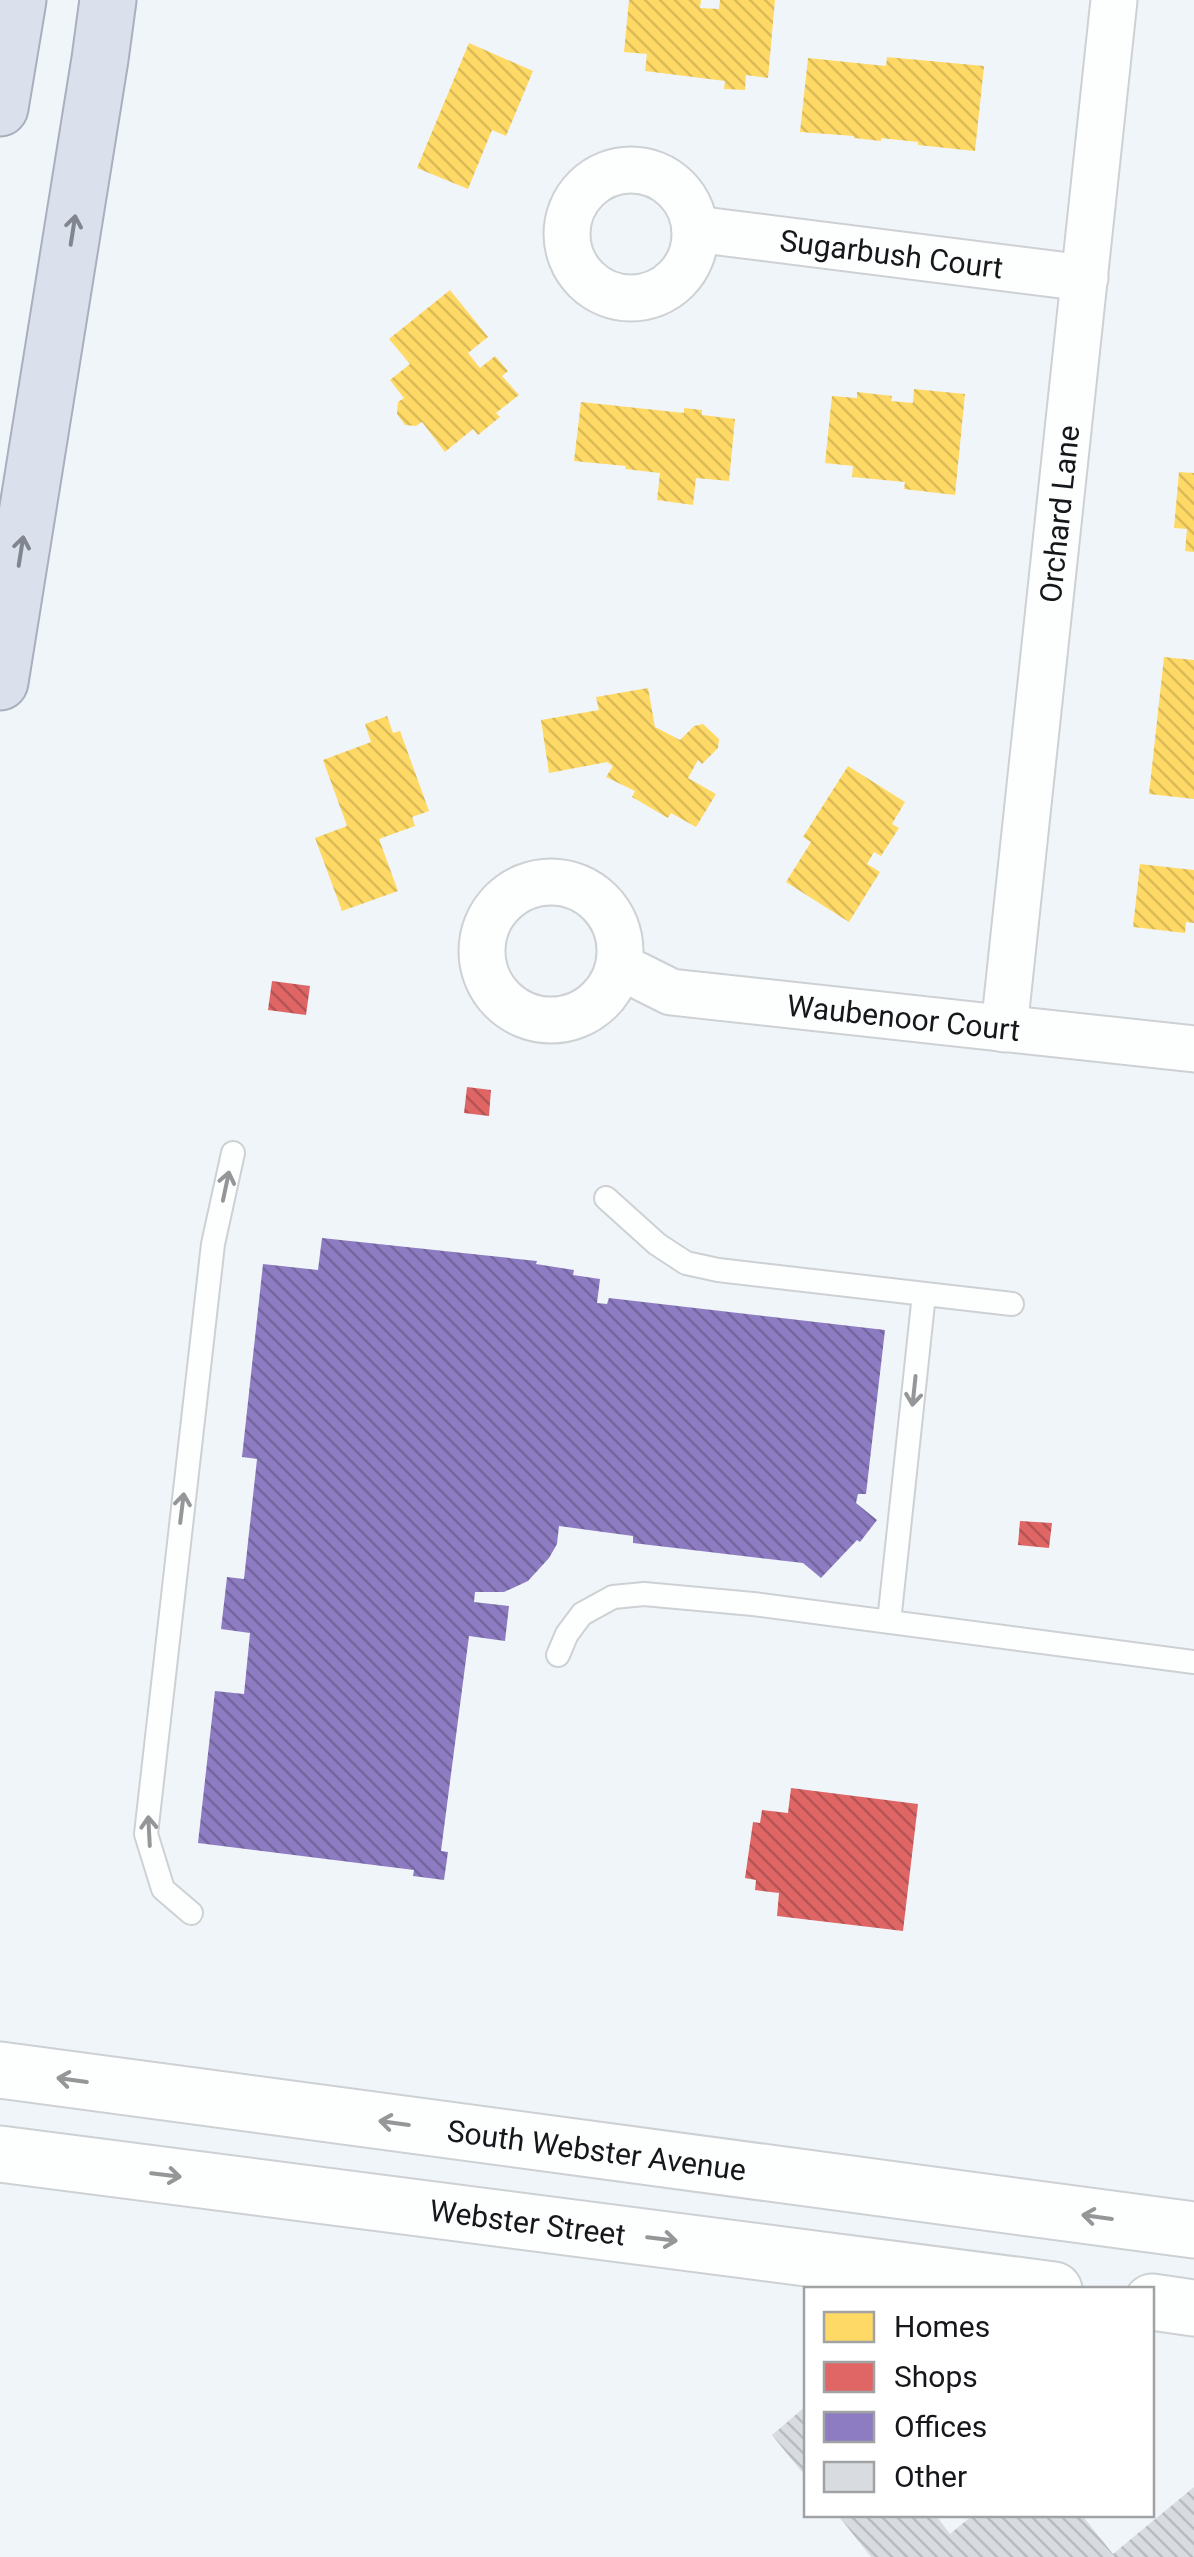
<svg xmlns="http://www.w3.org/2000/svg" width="1194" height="2557" font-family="Roboto,sans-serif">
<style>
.homes{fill:url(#homes-back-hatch)}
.shops{fill:url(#shops-back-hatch)}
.offices{fill:url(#offices-back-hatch)}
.building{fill:url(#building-back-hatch)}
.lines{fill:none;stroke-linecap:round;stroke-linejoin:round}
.service-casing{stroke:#cdd1d4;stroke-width:26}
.minor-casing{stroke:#cdd1d4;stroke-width:49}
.secondary-casing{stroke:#cdd1d4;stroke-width:59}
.motorway-casing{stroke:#a7b0bc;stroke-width:59}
.service{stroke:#fdfefe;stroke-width:22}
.minor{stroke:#fdfefe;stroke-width:45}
.secondary{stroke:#fdfefe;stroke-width:55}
.motorway{stroke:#dae1ec;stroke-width:55}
.oneway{stroke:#81868e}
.oneway2{stroke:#959698}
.labels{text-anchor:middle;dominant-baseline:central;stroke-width:10;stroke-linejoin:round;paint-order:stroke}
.street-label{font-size:30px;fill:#15171b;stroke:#fff}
</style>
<defs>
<pattern id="homes-back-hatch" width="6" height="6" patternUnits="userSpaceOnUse" patternTransform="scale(2.5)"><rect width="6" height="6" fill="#ffd966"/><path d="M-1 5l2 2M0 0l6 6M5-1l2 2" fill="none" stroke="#daba58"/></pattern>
<pattern id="shops-back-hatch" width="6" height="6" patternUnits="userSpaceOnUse" patternTransform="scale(2.5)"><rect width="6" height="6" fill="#e06666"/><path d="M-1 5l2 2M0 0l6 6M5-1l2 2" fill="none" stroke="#b45353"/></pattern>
<pattern id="offices-back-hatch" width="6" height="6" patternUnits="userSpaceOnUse" patternTransform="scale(2.5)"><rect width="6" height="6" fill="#8e7cc3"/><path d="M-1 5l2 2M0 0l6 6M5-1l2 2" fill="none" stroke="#73659e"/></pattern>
<pattern id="building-back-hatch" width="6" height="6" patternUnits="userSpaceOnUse" patternTransform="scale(2.5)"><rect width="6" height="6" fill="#d8dce0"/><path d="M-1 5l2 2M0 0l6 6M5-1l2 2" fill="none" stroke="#b8bcc0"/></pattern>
</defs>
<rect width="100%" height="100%" fill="#f0f5fa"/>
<path class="homes" d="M629,0h72l-1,8 19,1 1,-9h55l-7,78 -22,-3 -1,15 -21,-1 1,-8 -80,-10 2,-17 -23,-2z
M469,43l64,28 -27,65 -14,-6 -24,59 -51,-21z
M887,57l97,9 -9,85 -57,-6v-3l-37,-4v3l-27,-3v-2l-54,-4 8,-74 78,8z
M450,290l38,47 -20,16 12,15 15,-12 13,15 -6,5 17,19 -23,18 4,4 -22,18 -5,-6 -28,23 -23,-30 -6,4 -11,-1 -8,-11 1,-12 6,-4 -14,-18 20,-16 -21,-25z
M914,389l51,5 -10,101 -51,-6 1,-7 -53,-5 1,-11 -28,-3 7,-67 25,2v-6l35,4 -1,5 22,2z
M581,402l103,11v-5l18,2v5l33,4 -6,62 -33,-3 -3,27 -36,-5 3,-27 -35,-4 1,-3 -52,-5z
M1179,472l15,1v79l-9,-1 2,-22 -13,-1z
M1164,657l30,3v139l-45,-5z
M648,688l7,39 25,13 14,-14 9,-2 16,15 -1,9 -16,16 -4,-4 -10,18 28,16 -20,33 -25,-14 -3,5 -36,-21 3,-6 -29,-14 7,-11 -6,-4 -58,11 -8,-53 58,-10 -3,-13z
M387,716l6,17 7,-2 29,80 -17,6 3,9 -36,13 19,52 -56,20 -27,-73 32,-12 -24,-66 48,-18 -6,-18z
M848,766l57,36 -13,22 7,4 -18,28 -7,-4 -7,12 13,8 -31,50 -63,-40 25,-40 -8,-5z
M1140,864l54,6v53l-8,-1 -1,11 -52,-6z"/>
<path class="shops" d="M272,981l38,5 -4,29 -38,-5z
M467,1087l24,3 -2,26 -25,-3z
M1020,1521l32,2 -3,25 -31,-3z
M791,1788l127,16 -15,127 -126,-15 2,-23 -24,-3 1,-10 -11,-2 8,-56 7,1 2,-13 26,3z"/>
<path class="offices" d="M322,1238l215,23 -1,3 38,6 -1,5 27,4 -3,24 10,1 2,-6 276,32 -19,164h-8l-2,9 21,17 -17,22 -3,-2 -36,38 -18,-15 -170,-20v-7l-74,-10 -2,18 -8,14 -21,23 -24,11h-29l-1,10 35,4 -4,35 -36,-5 -28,215 7,1 -4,28 -31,-4 1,-6 -216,-27 17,-152 29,3 6,-61 -29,-4 6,-52 17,2 13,-120 -15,-2 21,-193 55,6z"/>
<path class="building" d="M806,2406v71l-34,-42z
M1194,2487v70h-323l-34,-43h98l15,20 24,-20h107l32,40z"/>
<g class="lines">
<defs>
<path id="service" d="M606,1198l51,46 29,19 32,7 294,34
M889,1622l35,-328
M558,1655l9,-21 15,-20 31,-17 31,-3 109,10 441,58
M191,1913l-28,-24 -17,-55 67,-590 20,-91"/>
<g id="minor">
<circle cx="631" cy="234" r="64"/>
<path id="s1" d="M695,229l390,49"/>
<circle cx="551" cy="951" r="69"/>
<path id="s2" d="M619,966l52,26 523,57"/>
<path id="s3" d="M1004,1029l110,-1029"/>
</g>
<g id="secondary">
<path id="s4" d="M0,2070l1194,160"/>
<path id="s5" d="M0,2154l1054,136"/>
<path d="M1152,2302l42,6"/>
</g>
<path id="motorway" d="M0,108l18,-108
M0,682l100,-623 8,-59"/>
</defs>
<use href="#service" class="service-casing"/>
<use href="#minor" class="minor-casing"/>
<use href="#secondary" class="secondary-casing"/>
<use href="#motorway" class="motorway-casing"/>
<use href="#service" class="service"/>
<use href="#minor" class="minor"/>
<use href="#secondary" class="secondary"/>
<use href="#motorway" class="motorway"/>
</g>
<defs><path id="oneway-shaft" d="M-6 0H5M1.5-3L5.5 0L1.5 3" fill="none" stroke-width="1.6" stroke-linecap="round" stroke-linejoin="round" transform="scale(2.5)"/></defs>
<g class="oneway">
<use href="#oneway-shaft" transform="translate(73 230) rotate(-81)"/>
<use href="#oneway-shaft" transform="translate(21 551) rotate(-81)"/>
</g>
<g class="oneway2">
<use href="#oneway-shaft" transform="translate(226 1186) rotate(-78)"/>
<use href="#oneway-shaft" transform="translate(914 1391) rotate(96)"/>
<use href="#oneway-shaft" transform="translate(182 1508) rotate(-83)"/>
<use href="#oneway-shaft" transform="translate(149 1831) rotate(-93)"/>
<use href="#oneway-shaft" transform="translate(72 2080) rotate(-172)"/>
<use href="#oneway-shaft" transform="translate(394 2123) rotate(-172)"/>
<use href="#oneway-shaft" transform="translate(166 2175) rotate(7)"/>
<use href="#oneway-shaft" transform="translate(1097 2217) rotate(-172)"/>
<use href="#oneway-shaft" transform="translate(662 2239) rotate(7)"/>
</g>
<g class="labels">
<g class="street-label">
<text stroke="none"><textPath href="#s1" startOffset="198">Sugarbush Court</textPath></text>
<text stroke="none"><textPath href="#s3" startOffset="518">Orchard Lane</textPath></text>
<text stroke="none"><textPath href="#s2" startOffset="292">Waubenoor Court</textPath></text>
<text stroke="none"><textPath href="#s4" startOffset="602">South Webster Avenue</textPath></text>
<text stroke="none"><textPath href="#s5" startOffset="532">Webster Street</textPath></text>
</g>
</g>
<rect x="804" y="2287" width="350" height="230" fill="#ffffff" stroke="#a1a2a4" stroke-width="2.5"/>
<rect x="824" y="2312" width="50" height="30" fill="#ffd966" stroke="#a1a2a4" stroke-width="2.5"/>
<text x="894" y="2337" font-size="30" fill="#15171b">Homes</text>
<rect x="824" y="2362" width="50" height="30" fill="#e06666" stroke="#a1a2a4" stroke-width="2.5"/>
<text x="894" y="2387" font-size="30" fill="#15171b">Shops</text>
<rect x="824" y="2412" width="50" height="30" fill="#8e7cc3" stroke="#a1a2a4" stroke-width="2.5"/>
<text x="894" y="2437" font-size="30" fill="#15171b">Offices</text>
<rect x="824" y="2462" width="50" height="30" fill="#d8dce0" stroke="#a1a2a4" stroke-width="2.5"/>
<text x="894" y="2487" font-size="30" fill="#15171b">Other</text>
</svg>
